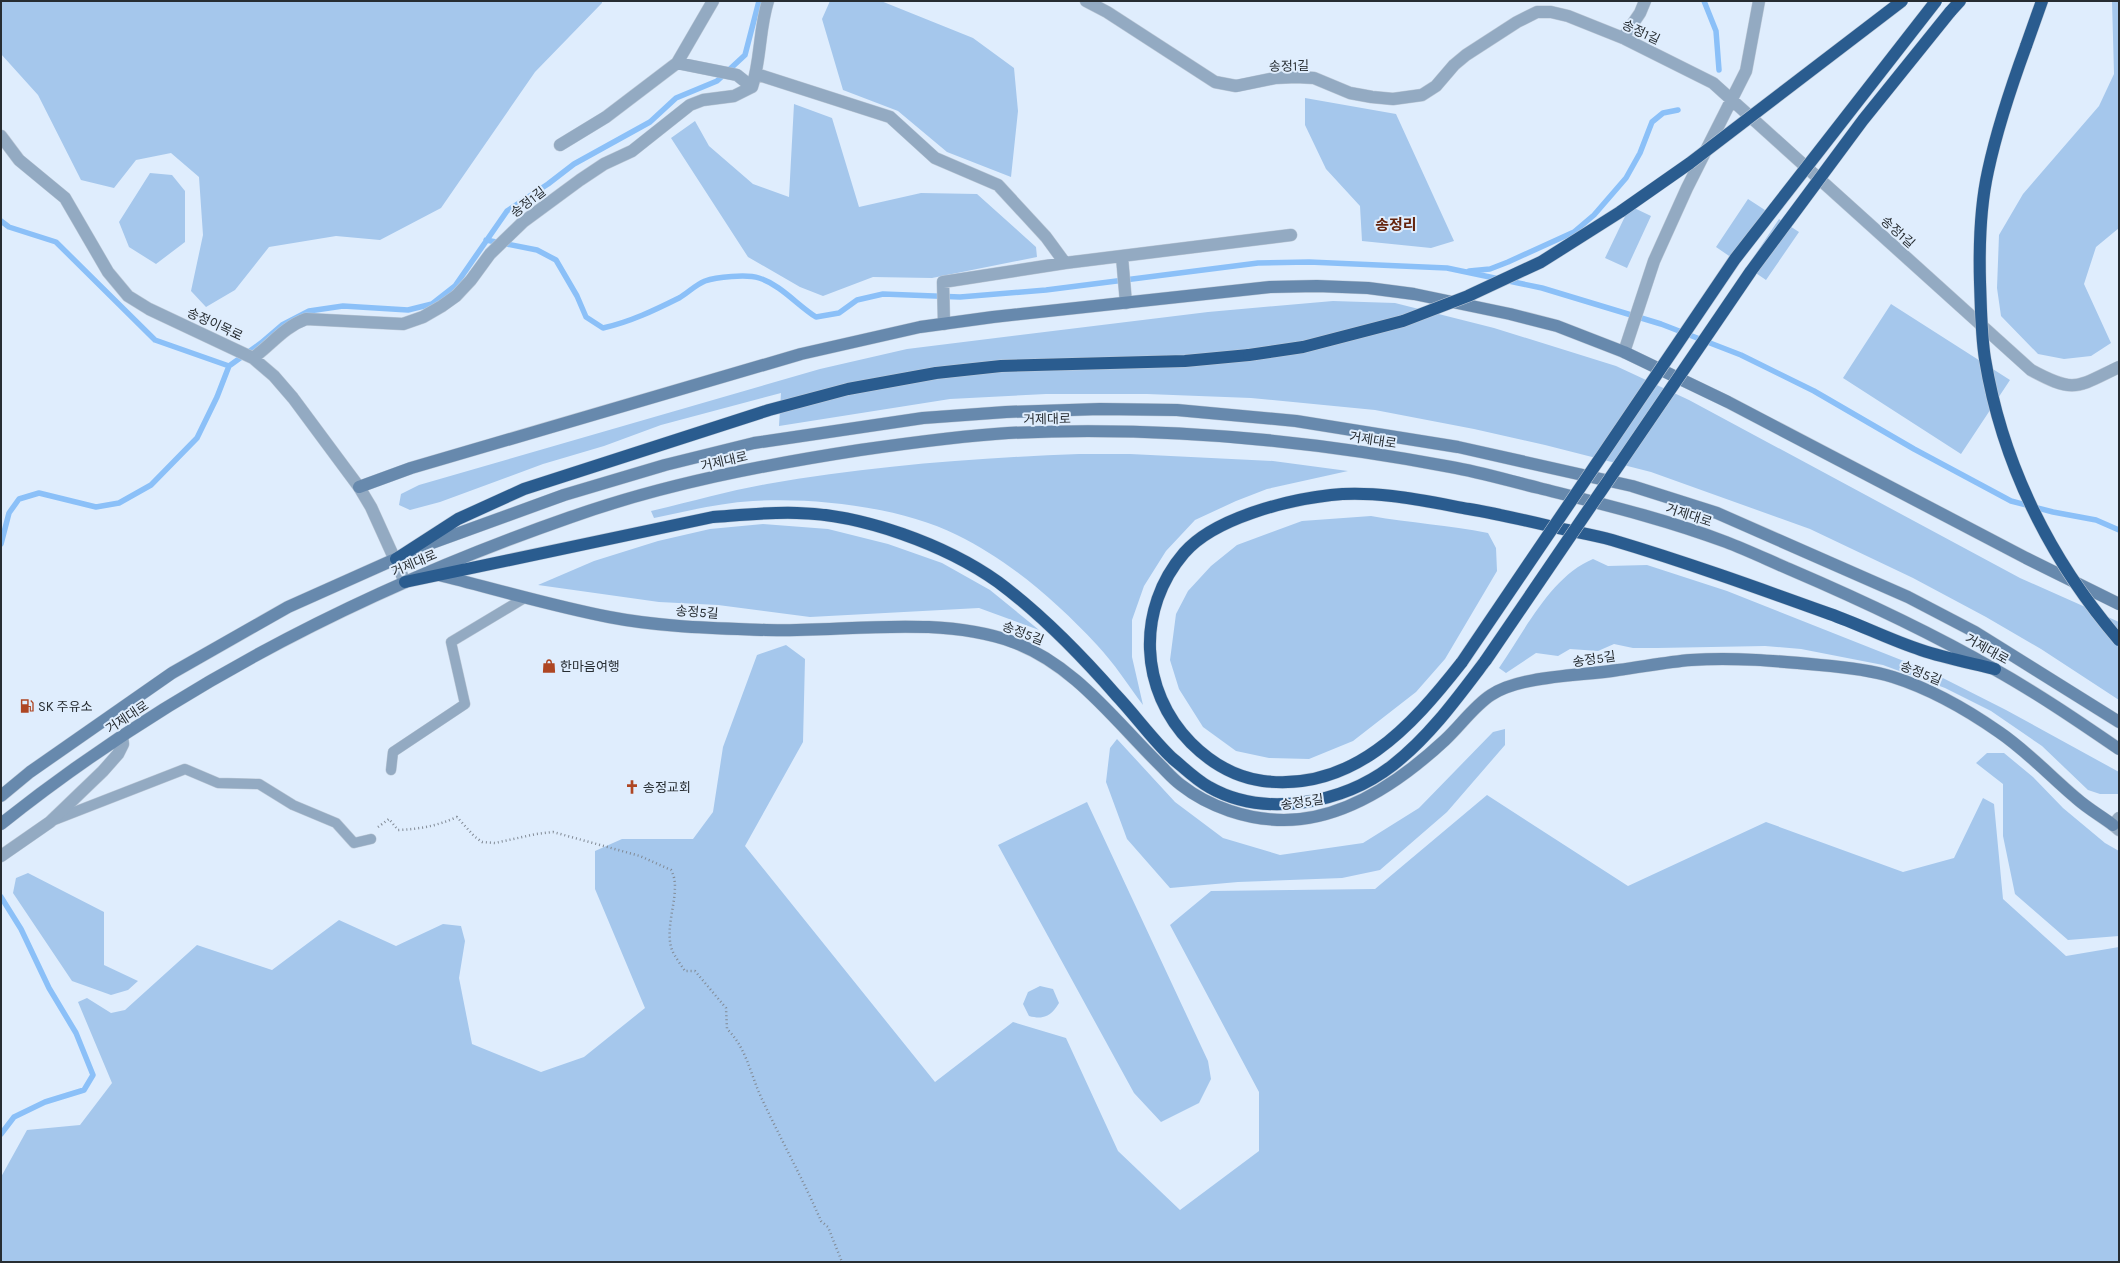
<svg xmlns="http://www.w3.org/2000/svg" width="2120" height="1263" font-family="Karla,'Noto Sans KR',sans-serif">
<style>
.green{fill:#a5c7ec}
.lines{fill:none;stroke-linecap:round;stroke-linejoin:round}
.stream{stroke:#8bc0f8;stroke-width:5.5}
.lane-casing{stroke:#becad8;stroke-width:11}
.street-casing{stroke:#becad8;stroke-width:13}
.secondary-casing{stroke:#becad8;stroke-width:13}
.highway-casing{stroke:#becad8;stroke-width:13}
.path{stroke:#818a95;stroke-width:2.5;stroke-dasharray:1 3;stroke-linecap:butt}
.lane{stroke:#93aac2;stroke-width:10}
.street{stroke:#93aac2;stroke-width:12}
.secondary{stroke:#6789ad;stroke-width:12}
.highway{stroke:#2a5c8f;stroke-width:12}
.highway-bridge-casing{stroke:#becad8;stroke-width:13;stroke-linecap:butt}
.highway-bridge{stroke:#2a5c8f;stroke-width:12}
.labels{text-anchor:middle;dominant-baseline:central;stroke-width:4;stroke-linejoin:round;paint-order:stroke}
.street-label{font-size:13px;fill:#272d32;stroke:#dfedfd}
.poi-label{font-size:13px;fill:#272d32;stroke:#dfedfd;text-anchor:start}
.quarter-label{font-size:15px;font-weight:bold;fill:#65240d;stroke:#dfedfd}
</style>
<rect width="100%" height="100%" fill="#dfedfd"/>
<path class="green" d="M1,1h601v2l-67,69 -94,136 -61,32 -44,-4 -67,11 -34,43 -29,17 -15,-16 12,-56 -4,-58 -28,-24 -35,7 -22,28 -33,-8 -43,-85 -37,-41z
M830,1h51l92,37 41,30 4,43 -7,66 -64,-25 -49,-41 -55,-21 -21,-71z
M2112,1h7v227l-23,19 -12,37 27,59 -20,13 -27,3 -26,-5 -37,-38 -4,-28 2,-53 24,-41 76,-88 15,-32z
M1305,98l91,16 58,127 -23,7 -69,-7 -2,-35 -34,-37 -21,-44z
M794,104l38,14 27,89 62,-14 56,1 59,53 1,10 -105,21 -59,-1 -50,19 -23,-9 -52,-30 -77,-119 24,-17 14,25 44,38 36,13z
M150,173l22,2 13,16v51l-29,22 -27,-17 -10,-25z
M1748,199l20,13 -33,48 -19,-13z
M1630,206l21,10 -24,52 -22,-10z
M1779,219l20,13 -33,48 -19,-13z
M1333,301l62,2 99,25 122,38 73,34 331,178 99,44v78l-78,-51 -55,-32 -73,-39 -103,-49 -159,-57 -106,-27 -71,-16 -99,-19 -124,-12 -104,-4h-101l-96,5 -171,27 2,-33 -120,32 -57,21 -61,18 -103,38 -30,8 -11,-5 2,-11 18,-9 401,-116 87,-20 301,-37z
M1891,304l119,76 -49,74 -118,-76z
M1079,454h51l143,7 75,10 -81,18 -31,12 -41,19 -29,31 -22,35 -12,34v37l11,48c-15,-20 -29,-42 -46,-60 -40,-43 -87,-84 -140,-110 -56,-28 -143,-38 -204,-34 -34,2 -66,10 -99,17l-3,-7c39,-9 77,-20 116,-27 103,-18 207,-26 312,-30z
M1371,516c39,7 78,9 117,17l8,15 1,23 -52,88 -29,33 -63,49 -44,18 -40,-1 -33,-7 -33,-24 -24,-38 -9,-29 6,-46 12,-23 23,-25 26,-21 65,-24z
M763,524l65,5 60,15 54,19 48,27 49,40 -60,-22 -169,9 -92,-12 -59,-3 -121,-17 56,-24 64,-20 52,-12z
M1593,559l15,7 39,-1 80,26 202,80 77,39 113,62v22h-19l-12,-4 -46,-44 -51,-35 -46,-23 -62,-23 -82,-16 -36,-3 -108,2h-24l-19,-4 -16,7 -28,-2 -12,7 -22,-3 -30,20 -7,-5c25,-36 52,-92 94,-109z
M786,645l19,14 -2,83 -58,104 190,236 78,-60 53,16 52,113 62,59 79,-59v-59l-89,-167 41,-34 164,-2 112,-94 141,91 138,-64 137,50 51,-14 29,-60 11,6 9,95 63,57 53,-9v315h-2118v-85l26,-47 53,-5 32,-42 -34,-81 9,-4 24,15 14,-3 72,-65 75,25 67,-50 57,26 47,-22 18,2 4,15 -6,37 13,66 69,28 43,-15 61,-49 -50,-119v-38l27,-12h71l20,-27 10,-65 34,-92z
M1505,729v16l-58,67 -67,58 -38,8 -104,4 -68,6 -43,-49 -21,-57 4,-34 7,-9 58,63 48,36 57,17 83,-12 56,-35 74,-76z
M1987,753h17l29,24 30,31 42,35 14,8v85l-51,4 -53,-46 -12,-58v-52l-27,-21z
M1087,802l121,259 3,18 -12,24 -38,19 -27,-29 -136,-248z
M28,873l76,39v53l34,16 -10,9 -17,5 -39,-14 -59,-88 3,-15z
M1040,986l13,3 6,14c-8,13 -15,17 -30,13l-6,-12 5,-12z"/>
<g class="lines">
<path class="stream" d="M1704,1l12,30 3,39
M1,221l8,6 47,15 99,98 74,26
M486,240l51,10 19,10 21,36 9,21 17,11c27,-6 52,-18 76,-30 9,-5 16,-13 26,-17 11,-4 42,-7 54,-3 22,7 38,27 57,39l23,-4 18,-13 26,-6 77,3 86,-7 212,-27 51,-1 138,6 95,20 119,36 80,31 73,36 100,58 97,52 42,11 43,8 23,10
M1469,271l21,-2 18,-7 66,-30 20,-17 32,-37 14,-25 12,-31 11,-9 15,-3
M1,544l8,-31 10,-14 20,-6 57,14 23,-4 32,-18 46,-47 20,-41 12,-31 32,-23 21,-18 27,-14 34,-5 65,4 24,-6 23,-18 52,-75 41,-27 26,-20 76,-42 26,-24 41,-17 28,-26 14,-54
M1,897l20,32 28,59 27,45 17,42 -9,15 -39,12 -31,15 -13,17"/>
<defs>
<path id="lane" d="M391,770l2,-18 72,-48 -14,-62 75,-45
M54,820l131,-51 33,14 41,1 34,21 43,18 18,20 17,-4"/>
<path id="street" d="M1086,1l21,11 108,70 21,4 39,-8 21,-1 18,1 36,15 22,4 21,2 29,-4 14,-9 18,-21 12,-10 51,-33 20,-10h14l17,4 55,22 90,45 318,287c44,24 46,17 88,-3
M1623,38l17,-25 5,-12
M677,63l60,12 15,12
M756,74l134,43 45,41 63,27 48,52 19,26 -122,19 1,42
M1,136l18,24 46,38 43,74 20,24 21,13 104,49 21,18 19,22 66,89 12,20 34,75
M560,145l46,-28 71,-54 36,-62
M1122,257l4,46
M1065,263l226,-28
M1624,352l30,-91 33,-73 59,-117 13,-70
M253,358c19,-14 31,-31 53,-39l97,5 20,-7 19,-11 14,-10 15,-16 19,-26 33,-32 57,-42 24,-16 28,-13 58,-46 13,-5 31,-4 18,-9c9,-28 7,-58 16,-86
M2119,818l-6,7 6,5
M1,856l49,-34 53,-51 15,-17 5,-10 -1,-8"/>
<path id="secondary" d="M359,487l52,-19 390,-114 119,-27 73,-10 277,-30 47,-1 51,2 46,6 96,20 47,12 67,26 104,50 298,156 93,46
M439,575c56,14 113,31 170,42 51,10 105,11 157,13 79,2 172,-15 247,12 62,23 102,79 148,124 6,6 12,13 20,19 28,22 67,35 103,35 62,0 118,-40 161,-80 16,-15 29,-34 46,-45 30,-20 91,-19 127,-25 24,-3 48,-8 73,-10 43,-3 86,1 129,5 24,2 50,5 73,12 38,12 73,32 106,55 28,19 51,44 77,66 11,10 25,18 37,27
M1,796l29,-24 142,-99 116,-66 141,-63 135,-49 101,-30 89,-22 169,-25 83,-6 94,-3 77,1 119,11 162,26 174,39 85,27 191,84 67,35 144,90
M1,824c169,-135 366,-236 570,-307 93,-33 192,-52 289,-67 49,-7 98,-14 148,-17 148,-7 297,6 443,34 29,5 59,14 88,21 63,16 126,31 187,54 21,8 42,18 63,27 70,30 139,62 205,100 43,24 84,52 125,80"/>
<path id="highway" d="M1950,12l10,-11
M2026,46l16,-45
M396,559l62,-40 66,-30 245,-79 79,-21 88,-16 65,-7 184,-5 64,-6
M405,582l308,-65c28,-2 56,-5 84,-4 65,1 149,32 201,69 43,32 83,73 118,113 19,20 36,44 56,63 11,9 24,22 37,29 56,32 135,16 184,-22 37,-29 65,-68 93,-105
M1462,662c-51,65 -109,130 -199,119 -29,-4 -52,-18 -72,-38 -52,-53 -55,-134 -7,-190 30,-35 103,-53 147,-58 45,-5 94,6 138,14 30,5 59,12 89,19 18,4 37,7 54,12 74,22 146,48 218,74 31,11 60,26 91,36 24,8 50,13 74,19"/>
</defs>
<use href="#lane" class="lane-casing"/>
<use href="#street" class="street-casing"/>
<use href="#secondary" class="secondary-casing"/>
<use href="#highway" class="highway-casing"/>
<path class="path" d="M378,827l11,-8 9,11c22,-1 39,-4 59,-13l17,19 8,6 13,1 41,-9 17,-2 87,24 31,14c12,20 -8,55 1,80 3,7 9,15 13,21h10l31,37 1,21c19,18 23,44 34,68 19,41 42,82 60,124l7,6 14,35"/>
<use href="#lane" class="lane"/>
<use href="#street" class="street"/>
<use href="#secondary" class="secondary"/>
<use href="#highway" class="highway"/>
<defs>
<path id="highway-bridge" d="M2026,46c-15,41 -29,83 -38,125 -8,36 -9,75 -8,111 1,26 1,52 5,77 17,104 65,201 134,281
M1249,355l54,-8 100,-26 65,-25 73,-34 79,-50 70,-49 212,-162
M1486,660l265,-389 112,-151 87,-108
M1462,662l273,-403 201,-258"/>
</defs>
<use href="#highway-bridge" class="highway-bridge-casing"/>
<use href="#highway-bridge" class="highway-bridge"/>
</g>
<defs>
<symbol id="shop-bare" viewBox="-9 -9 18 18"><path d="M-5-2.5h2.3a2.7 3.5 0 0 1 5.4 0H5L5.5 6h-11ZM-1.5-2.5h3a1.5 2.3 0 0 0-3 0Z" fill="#ae4623" stroke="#dfedfd" stroke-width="2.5" paint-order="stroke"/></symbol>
<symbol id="fuel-bare" viewBox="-9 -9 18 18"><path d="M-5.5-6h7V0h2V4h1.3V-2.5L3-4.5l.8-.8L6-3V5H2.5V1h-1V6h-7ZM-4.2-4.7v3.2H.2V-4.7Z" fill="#ae4623" stroke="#dfedfd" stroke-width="2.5" paint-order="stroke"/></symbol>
<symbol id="church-bare" viewBox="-9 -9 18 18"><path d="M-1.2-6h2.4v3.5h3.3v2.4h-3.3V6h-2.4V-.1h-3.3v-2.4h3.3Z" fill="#ae4623" stroke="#dfedfd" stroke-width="2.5" paint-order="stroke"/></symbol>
</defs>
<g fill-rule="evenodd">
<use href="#shop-bare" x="539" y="656" width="20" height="20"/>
<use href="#fuel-bare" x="17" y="696" width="20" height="20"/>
<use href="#church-bare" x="622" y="777" width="20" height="20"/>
</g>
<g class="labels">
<g class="street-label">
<text transform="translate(1641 32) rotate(25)">송정1길</text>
<text transform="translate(1289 66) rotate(-1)">송정1길</text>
<text transform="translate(528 202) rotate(-38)">송정1길</text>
<text transform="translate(1898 232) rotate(42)">송정1길</text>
<text transform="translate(215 324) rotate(25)">송정이목로</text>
<text transform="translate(1047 419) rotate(-1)">거제대로</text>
<text transform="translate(1373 440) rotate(9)">거제대로</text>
<text transform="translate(724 461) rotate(-13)">거제대로</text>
<text transform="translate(1689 515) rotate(18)">거제대로</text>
<text transform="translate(414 563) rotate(-23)">거제대로</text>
<text transform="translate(697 612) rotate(4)">송정5길</text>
<text transform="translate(1023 633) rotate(21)">송정5길</text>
<text transform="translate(1987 649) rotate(29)">거제대로</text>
<text transform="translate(1594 659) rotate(-8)">송정5길</text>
<text transform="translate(1921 673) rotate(22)">송정5길</text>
<text transform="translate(127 717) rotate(-33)">거제대로</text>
<text transform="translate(1302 802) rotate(-8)">송정5길</text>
</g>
<g class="poi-label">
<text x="560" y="666">한마음여행</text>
<text x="38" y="706">SK 주유소</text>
<text x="643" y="787">송정교회</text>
</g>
<g class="quarter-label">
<text x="1396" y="225">송정리</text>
</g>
</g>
<rect width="2120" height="1263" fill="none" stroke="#272d32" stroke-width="4"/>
</svg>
